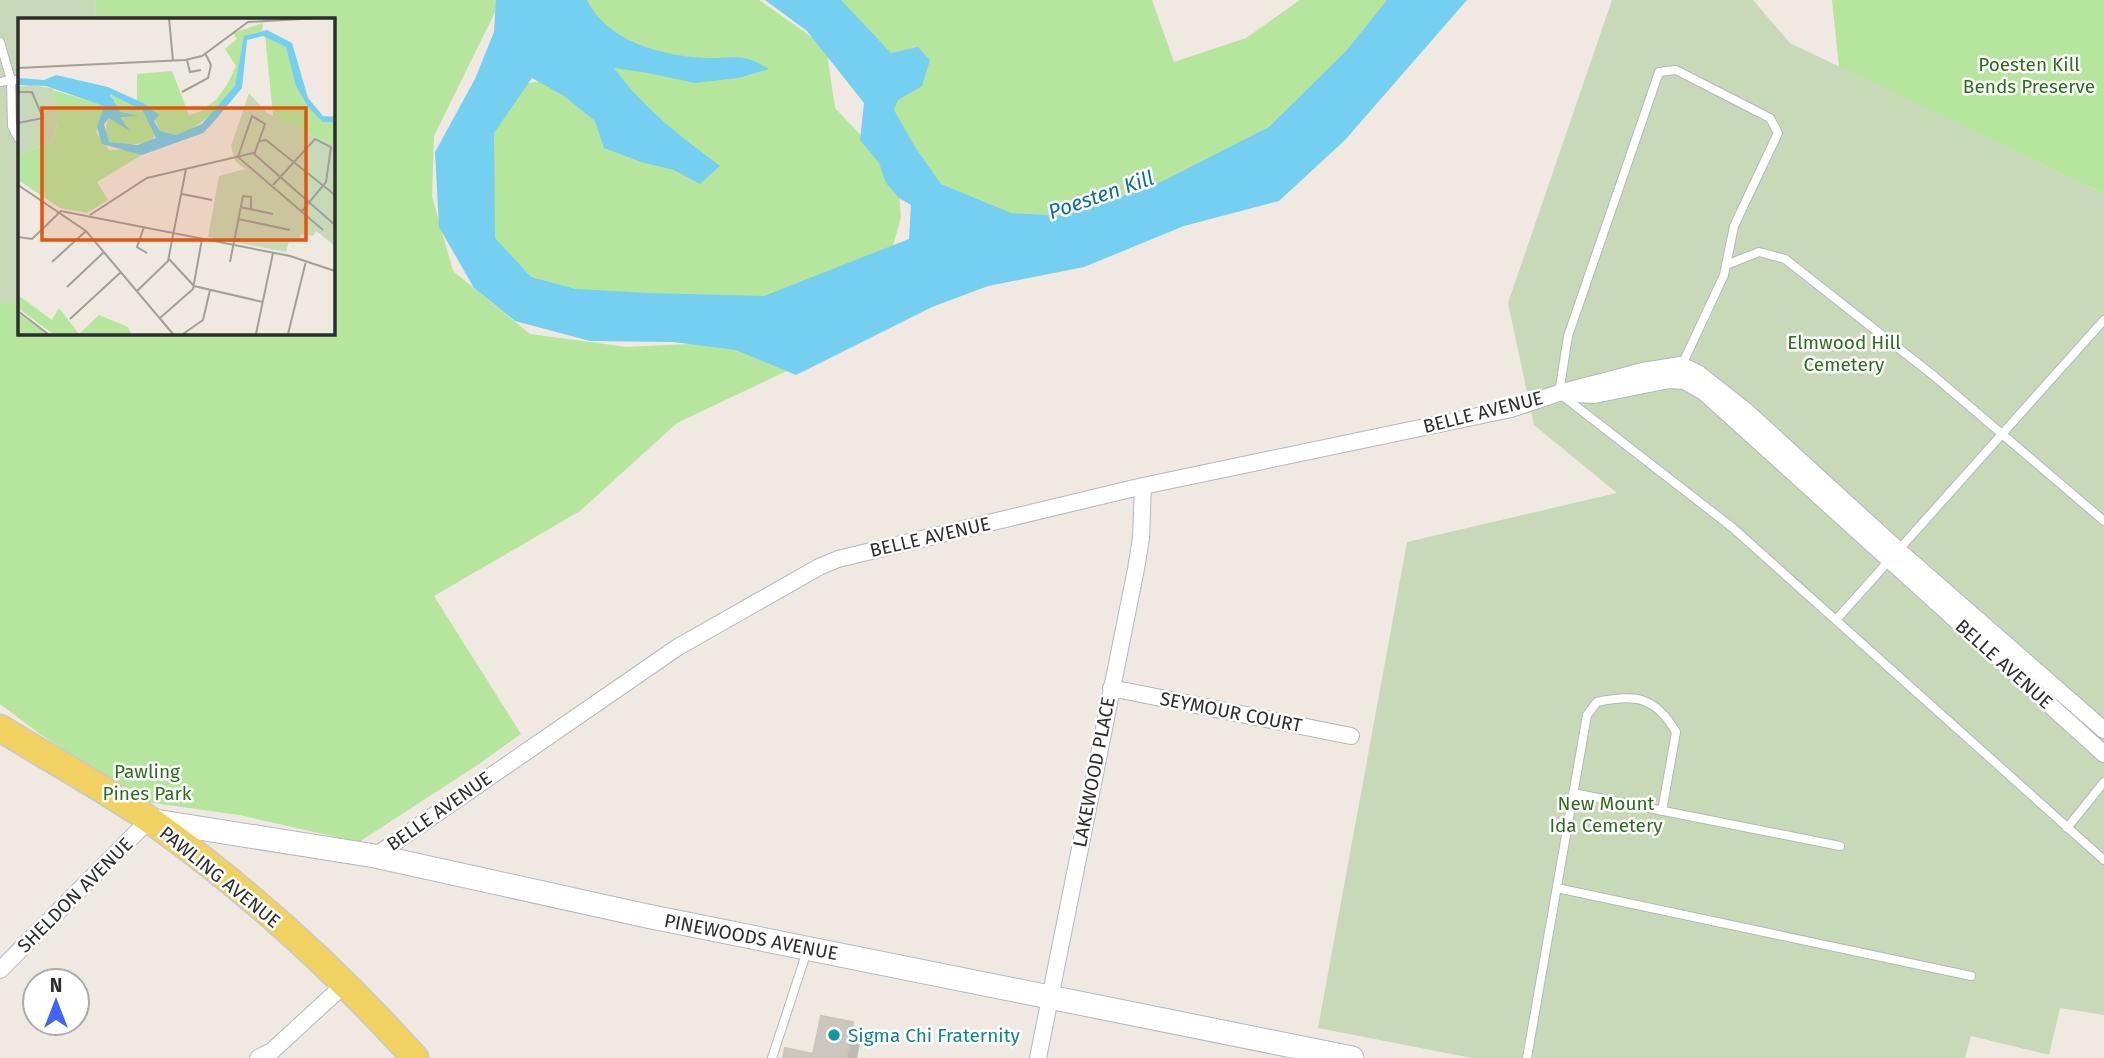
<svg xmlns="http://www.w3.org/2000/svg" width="2104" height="1058" font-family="'Fira Sans',sans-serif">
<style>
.green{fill:#b6e59e}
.cemetery{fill:#c8d9b8}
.water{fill:#75cff0}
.shadow{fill:#0003}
.building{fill:#cbc7bf;stroke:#cbc5ba;stroke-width:2}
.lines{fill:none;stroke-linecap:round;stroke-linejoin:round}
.lane-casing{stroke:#b4b7c1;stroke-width:10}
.street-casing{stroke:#b4b7c1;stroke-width:18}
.secondary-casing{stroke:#b4b7c1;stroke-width:25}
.primary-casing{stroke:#c9c9c9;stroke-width:29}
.lane{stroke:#fff;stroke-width:8}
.street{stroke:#fff;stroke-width:16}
.secondary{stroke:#fff;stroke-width:23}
.primary{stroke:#f2d163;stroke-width:26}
.culture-dot{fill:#0f9aa8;stroke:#fff;stroke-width:2.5}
.labels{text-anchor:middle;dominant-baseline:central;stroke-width:5;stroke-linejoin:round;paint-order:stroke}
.park-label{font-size:19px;fill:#2c6e1b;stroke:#fff}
.street-label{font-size:19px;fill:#2e2e2e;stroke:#fff}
.culture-label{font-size:19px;fill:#0d838f;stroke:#fff;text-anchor:start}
.water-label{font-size:21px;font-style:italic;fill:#0d6fa3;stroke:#fff}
.inset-road{fill:none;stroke:#a29e99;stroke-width:2}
.view{fill:#df570e;fill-opacity:0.15;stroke:#df570e;stroke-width:3.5}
.inset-edge{fill:none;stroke:#2e2e2e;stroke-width:3.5}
</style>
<rect width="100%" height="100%" fill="#efe9e1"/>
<path class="green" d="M96,0h405l-67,136 -2,60 21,75 77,63 97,13 122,-6 133,-15 -205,97 -97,88 -146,85 87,138 -42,30 -120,78 -120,-27 -100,-14 -99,-67 -40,-30v-401l19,-1v30h313v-313h-237z
M583,0h176l67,47 9,61 62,65 4,44 -19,68 -85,24 -215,-13 -56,-19 -36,-42 -1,-101 34,-50 89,-14z
M841,0h311l22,62 72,-24 54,-38h105l-141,135 -97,52 -102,33h-56l-70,-31 -48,-78z
M1832,0h272v194l-265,-127z"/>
<path class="cemetery" d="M0,0h96l-1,19h-76v283l-19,2z
M1612,0h141l37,43 314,151v821l-44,-7 -11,47 -78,-19 -6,22h-493l-154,-30 89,-486 210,-49 -83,-68 -26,-122z"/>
<path class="water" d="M496,0h91c20,42 76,56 118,58 13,1 27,-2 39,0 8,1 18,7 25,11l-31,9 -43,5 -47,-10 -34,-5c29,40 67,69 106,98l-20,18 -26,-14 -33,-8 -37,-14 -9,-27 -31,-25 -32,-18 -38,55 1,105 36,39 44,12 74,4 115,3 145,-57 2,-34 -12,-7 -13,-15 -7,-20 -19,-23 4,-37 -57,-72 -42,-31h76l50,53 27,-6 12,13 -8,26 -24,14 -4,10 21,37 26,37 70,29 52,3 92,-31 114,-58 78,-77 40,-50h80l-122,140 -66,61 -95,25 -100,41 -96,19 -56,21 -136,68 -60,-25 -63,-8 -83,-1 -75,-20 -41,-33 -35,-61 -4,-75 40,-73 19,-47z"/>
<path class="shadow" d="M852,1024l10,10 -5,24h-72l30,-2z"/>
<path class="building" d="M821,1016l32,6 -7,36h-63l2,-10 28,6z"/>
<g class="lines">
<defs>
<path id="lane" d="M0,42l11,38 -11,2
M19,80h-8l1,46 7,13
M1726,265l33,-13 26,7 149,117 170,145
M1681,367l43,-92 10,-49 44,-93 -8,-15 -94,-48 -17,2 -91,264 -9,57 174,135 371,332
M1836,620l268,-300
M1573,793l267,53
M2067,828l37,-46
M1557,888l414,88
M772,1058l35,-107
M1527,1058l60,-343 10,-13c38,-8 58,-6 79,30l-14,79"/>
<path id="street" d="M1575,394l19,1 75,-15 16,1 19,11 400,362
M1111,688l240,48
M375,856l303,-209 141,-80 19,-8 305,-73 368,-77 48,-16 84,-22 38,-6 18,9 47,37 152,139 206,180
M0,970l149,-150
M258,1058l14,-7 74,-68
M1038,1058l98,-489 5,-31 2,-52"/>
<path id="secondary" d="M149,820l226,36 272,60 705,142"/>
<path id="primary" d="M0,728c50,31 102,59 150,92 97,69 186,150 265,238"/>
</defs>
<use href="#lane" class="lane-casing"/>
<use href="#street" class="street-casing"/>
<use href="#secondary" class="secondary-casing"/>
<use href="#primary" class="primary-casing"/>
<use href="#lane" class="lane"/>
<use href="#street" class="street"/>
<use href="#secondary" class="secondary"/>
<use href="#primary" class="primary"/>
</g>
<circle class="culture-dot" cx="834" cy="1035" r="7"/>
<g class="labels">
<g class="park-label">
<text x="2029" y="64">Poesten Kill<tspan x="2029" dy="22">Bends Preserve</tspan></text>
<text x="1844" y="342">Elmwood Hill<tspan x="1844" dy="22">Cemetery</tspan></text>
<text x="147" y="771">Pawling<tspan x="147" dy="22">Pines Park</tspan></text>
<text x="1606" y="803">New Mount<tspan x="1606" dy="22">Ida Cemetery</tspan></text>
</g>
<g class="street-label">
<text transform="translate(1483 412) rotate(-14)">BELLE AVENUE</text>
<text transform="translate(930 537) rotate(-13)">BELLE AVENUE</text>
<text transform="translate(2004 664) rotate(42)">BELLE AVENUE</text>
<text transform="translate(1231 712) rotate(11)">SEYMOUR COURT</text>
<text transform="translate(1094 772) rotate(-79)">LAKEWOOD PLACE</text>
<text transform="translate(439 811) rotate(-35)">BELLE AVENUE</text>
<text transform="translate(220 877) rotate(39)">PAWLING AVENUE</text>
<text transform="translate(75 895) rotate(-45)">SHELDON AVENUE</text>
<text transform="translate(751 937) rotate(11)">PINEWOODS AVENUE</text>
</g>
<g class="culture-label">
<text x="848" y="1035">Sigma Chi Fraternity</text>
</g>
<g class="water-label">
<text transform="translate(1101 195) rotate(-19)">Poesten Kill</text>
</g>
</g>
<g transform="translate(18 18)">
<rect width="317" height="317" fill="#efe9e1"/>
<path d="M245,5l-1,8 -17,5 -10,51 -19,24 -27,20 -13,4 -16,-4 -7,-16 -16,-15v-26l35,-3 17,44 10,-3 18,-13 11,-16 8,-17 -11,-17 12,-10 -4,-6zM247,16l22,10 9,35 23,38 16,-1v30l-62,-30zM35,72l53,16 -10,26 13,18 44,-2 -56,34 11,18 -21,13 -27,-5 -42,-28 2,-25 32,-14 6,-17zM93,76l35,19 9,16 -2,14 -38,2 -11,-8 4,-19 11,-2zM0,277l34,25 7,-12 20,26 20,-19 29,12 3,7h-78l-35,-26zM0,295l29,21h-29z" fill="#b6e59e"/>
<path d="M12,67l23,3 5,35 -6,18 -32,14 -2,10v-78zM231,75l18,20 68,33v100l-19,-15 -3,5 -12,-2 -2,6 -9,-2 -4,14 -78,-15 11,-61 26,-7 -10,-8 -4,-15z" fill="#c8d9b8"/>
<path d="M249,12l25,13 16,55 15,18 10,1 2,-5 -2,10h-10l-14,-14 -13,-22 -10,-39 -23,-11 -16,4 -5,48 -31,37 -8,8 -61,22 -40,-11 -5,-17 7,-21 -58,-20 -28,-1v-7l26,2 12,-5 52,12 35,16 16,12 -5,6 6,10 16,4 26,-11 33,-38 9,-50zM92,76l33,17 13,27 -18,7 -29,-3 -5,-18 5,-6 21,13 -10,-14 19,-1 -19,-4z" fill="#75cff0" fill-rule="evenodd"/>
<path class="inset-road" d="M151,0l4,43M169,42l3,12 11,-2M0,50l167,-8 17,-4 46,-34 70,-4M0,74h14l11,26 -25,5M164,74l26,-14 3,-13 -6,-12M242,123l6,-1 69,55M236,137l11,-31 -13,-8 -14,41 85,73M0,167l68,46 87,103M255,167l42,-46 16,8 -5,35 -24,29M164,176l30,6M222,189l33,7M72,197l57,-37 106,-25 82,72M220,201l52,11M126,209l-7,20 10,6M0,219l14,2 29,-28 229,45 45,15M58,222l-24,22 34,-31M151,241l25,27 69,16M212,244l13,-66 8,1v12M49,269l37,-35M119,273l31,-30 18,-92M0,293l30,23M142,300l33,-29 9,-50M52,301l51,-47M165,316l20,-14 7,-30M238,316l17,-81M270,316l18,-73"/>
<path class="view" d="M24,90h264v132h-264z"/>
<rect width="317" height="317" class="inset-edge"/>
</g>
<g transform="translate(56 1002)"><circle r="33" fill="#ffffff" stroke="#ababab" stroke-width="2"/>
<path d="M0-5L12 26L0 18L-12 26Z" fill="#4264fb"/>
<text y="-10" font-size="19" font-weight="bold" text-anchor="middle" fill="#2e2e2e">N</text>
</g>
</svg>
